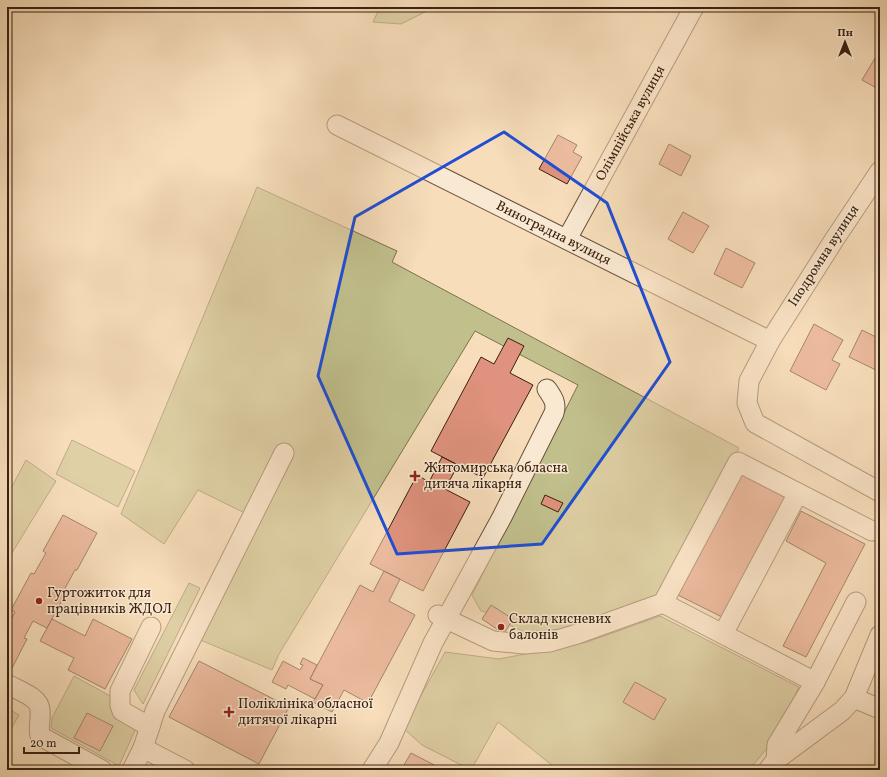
<svg xmlns="http://www.w3.org/2000/svg" width="887" height="777" font-family="Vollkorn,serif">
<style>
.green{fill:#c1c08d;stroke:#7d704f}
.building{fill:#df927d;stroke:#392111}
.lines{fill:none;stroke-linecap:round;stroke-linejoin:round}
.minor-casing{stroke:#68503b;stroke-width:21}
.minor{stroke:#fae9d2;stroke-width:19}
.marked{fill:none;stroke:#1d4ed8;stroke-width:3;stroke-linejoin:round}
.poi-dot{fill:#8f2418;stroke:#fae9d2;stroke-width:1.5}
.labels{text-anchor:middle;dominant-baseline:central;stroke-width:3;stroke-linejoin:round;paint-order:stroke}
.street-label{font-size:14px;fill:#392111;stroke:#fae9d2}
.poi-label{font-size:14px;fill:#392111;stroke:#fae9d2;text-anchor:start}
</style>
<rect width="100%" height="100%" fill="#f7ddba"/>
<filter id="stains"><feTurbulence type="fractalNoise" baseFrequency=".005" numOctaves="4"/><feColorMatrix values="0 0 0 0 .2 0 0 0 0 .09 0 0 0 0 .02 0 0 0 .5 -.17"/></filter>
<radialGradient id="worn" r=".72"><stop offset=".6" stop-color="#630" stop-opacity="0"/><stop offset="1" stop-color="#630" stop-opacity=".3"/></radialGradient>
<path class="green" d="M380,7h55l-34,17 -28,-2z
M257,187l140,64 -5,11 347,186 -77,146 -100,35 -37,3 -16,-7 4,-6 -32,-8 -9,-16 106,-210 -103,-54 -196,323 -7,16 -74,-31 61,-119 -61,-30 -34,54 -43,-30z
M72,440l63,31 -17,36 -62,-33z
M26,460l30,21 -49,80v-65z
M189,583l11,5 -57,116 -9,-14z
M660,616l139,71 -26,54 -24,29h-191l-60,-48 -27,48 -49,-25 -19,-17 42,-76 54,7 88,-17z
M74,676l38,21 24,31 -17,38 -68,-38 1,-10z
M7,708l12,7 -12,21z"/>
<path class="building" d="M875,58l5,3v29l-18,-10z
M558,135l19,10 -4,7 9,5 -15,27 -28,-15z
M669,144l22,12 -10,20 -22,-12z
M683,212l26,14 -16,27 -25,-14z
M726,248l29,15 -13,25 -28,-14z
M814,324l29,16 -11,20 8,4 -14,26 -36,-19z
M862,330l18,9v28l-2,4 -29,-14z
M508,338l16,8 -14,27 23,12 -50,93 -52,-27 50,-94 13,7z
M442,457l16,8 -13,24 25,13 -47,89 -53,-27 47,-89 12,7z
M740,473l46,23 -62,122 -46,-23z
M545,495l18,8 -5,9 -17,-8z
M801,511l64,33 -59,113 -23,-11 43,-83 -40,-22z
M63,515l34,18 -20,37h-2l-11,20 3,1 -20,37 -14,-7 -9,17 3,1 -15,29 -4,-1 -1,1v-41l8,-15 -4,-2 20,-37 3,1 12,-21 -3,-2z
M384,571l16,8 -11,22 26,14 -47,88 -24,-13 -12,22 -19,-10 10,-17 -13,-6 50,-94 13,7z
M491,605l22,14 -9,15 -22,-15z
M52,619l33,17 8,-17 39,20 -27,50 -37,-19 6,-12 -34,-17z
M303,658l14,7 -7,14 13,6 -8,14 -27,-14 -2,4 -14,-7 11,-21 17,9 3,-5 -3,-1z
M199,661l90,46 -30,57 -90,-47z
M635,682l31,17 -12,21 -31,-18z
M87,713l26,13 -13,25 -26,-13z
M411,753l33,17h-43z"/>
<g class="lines">
<defs>
<g id="minor">
<path id="s1" d="M337,125l433,216"/>
<path d="M880,171l-46,69 -64,101 -21,40 -2,22 8,20 125,69"/>
<path id="s2" d="M567,239l127,-232"/>
<path d="M663,603l152,79"/>
<path d="M438,615l55,26 31,3 26,-2 24,-7 89,-32 75,-141 134,69"/>
<path d="M723,634l75,-141"/>
<path d="M7,684c10,6 33,13 33,26 1,9 -2,17 0,26l62,34"/>
<path d="M854,698l26,11"/>
<path d="M150,727l-28,-16 -2,-6v-14l31,-64"/>
<path d="M143,748l42,22"/>
<path d="M776,760l1,-15 38,-63 41,-80"/>
<path d="M132,770l11,-22 12,-37 129,-258"/>
<path d="M372,770l17,-27 44,-100 69,-126 52,-104c3,-10 -1,-15 -7,-24"/>
<path d="M768,770l8,-10 66,-49 12,-13 26,-63"/>
</g>
</defs>
<use href="#minor" class="minor-casing"/>
<use href="#minor" class="minor"/>
</g>
<path d="M0 0H887V777H0ZM504,132l103,71 63,159 -128,182 -145,10 -79,-178 37,-159z" fill="#f7ddba" fill-opacity=".55" fill-rule="evenodd"/>
<path class="marked" d="M504,132l103,71 63,159 -128,182 -145,10 -79,-178 37,-159z"/>
<g class="poi-dot">
<path d="M413 470h4v4h4v4h-4v4h-4v-4h-4v-4h4z"/>
<circle cx="39" cy="601" r="4"/>
<circle cx="501" cy="627" r="4"/>
<path d="M227 706h4v4h4v4h-4v4h-4v-4h-4v-4h4z"/>
</g>
<g class="labels">
<g class="street-label">
<text stroke="none"><textPath href="#s2" startOffset="132">Олімпійська вулиця</textPath></text>
<text stroke="none"><textPath href="#s1" startOffset="242">Виноградна вулиця</textPath></text>
<text transform="translate(824 256) rotate(-57)">Іподромна вулиця</text>
</g>
<g class="poi-label">
<text x="424" y="468">Житомирська обласна<tspan x="424" dy="16">дитяча лікарня</tspan></text>
<text x="47" y="593">Гуртожиток для<tspan x="47" dy="16">працiвникiв ЖДОЛ</tspan></text>
<text x="509" y="619">Склад кисневих<tspan x="509" dy="16">балонів</tspan></text>
<text x="238" y="704">Поліклініка обласної<tspan x="238" dy="16">дитячої лікарні</tspan></text>
</g>
</g>
<rect width="887" height="777" fill="none" stroke="#f7ddba" stroke-width="24"/>
<rect x="8" y="8" width="871" height="761" fill="none" stroke="#392111" stroke-width="2"/>
<rect x="12" y="12" width="863" height="753" fill="none" stroke="#392111"/>
<g transform="translate(845 42)" stroke="#fae9d2" stroke-width="3" paint-order="stroke">
<path d="M0-3L7 15L0 10L-7 15Z" fill="#392111"/>
<text y="-6" font-size="11" font-weight="bold" text-anchor="middle" fill="#392111">Пн</text>
</g>
<path d="M24 747v6h55v-6" fill="none" stroke="#392111" stroke-width="2"/>
<text x="30" y="747" font-size="12" fill="#392111" stroke="#fae9d2" stroke-width="3" paint-order="stroke">20 m</text>
<rect width="100%" height="100%" filter="url(#stains)"/>
<rect width="100%" height="100%" fill="url(#worn)"/>
</svg>
